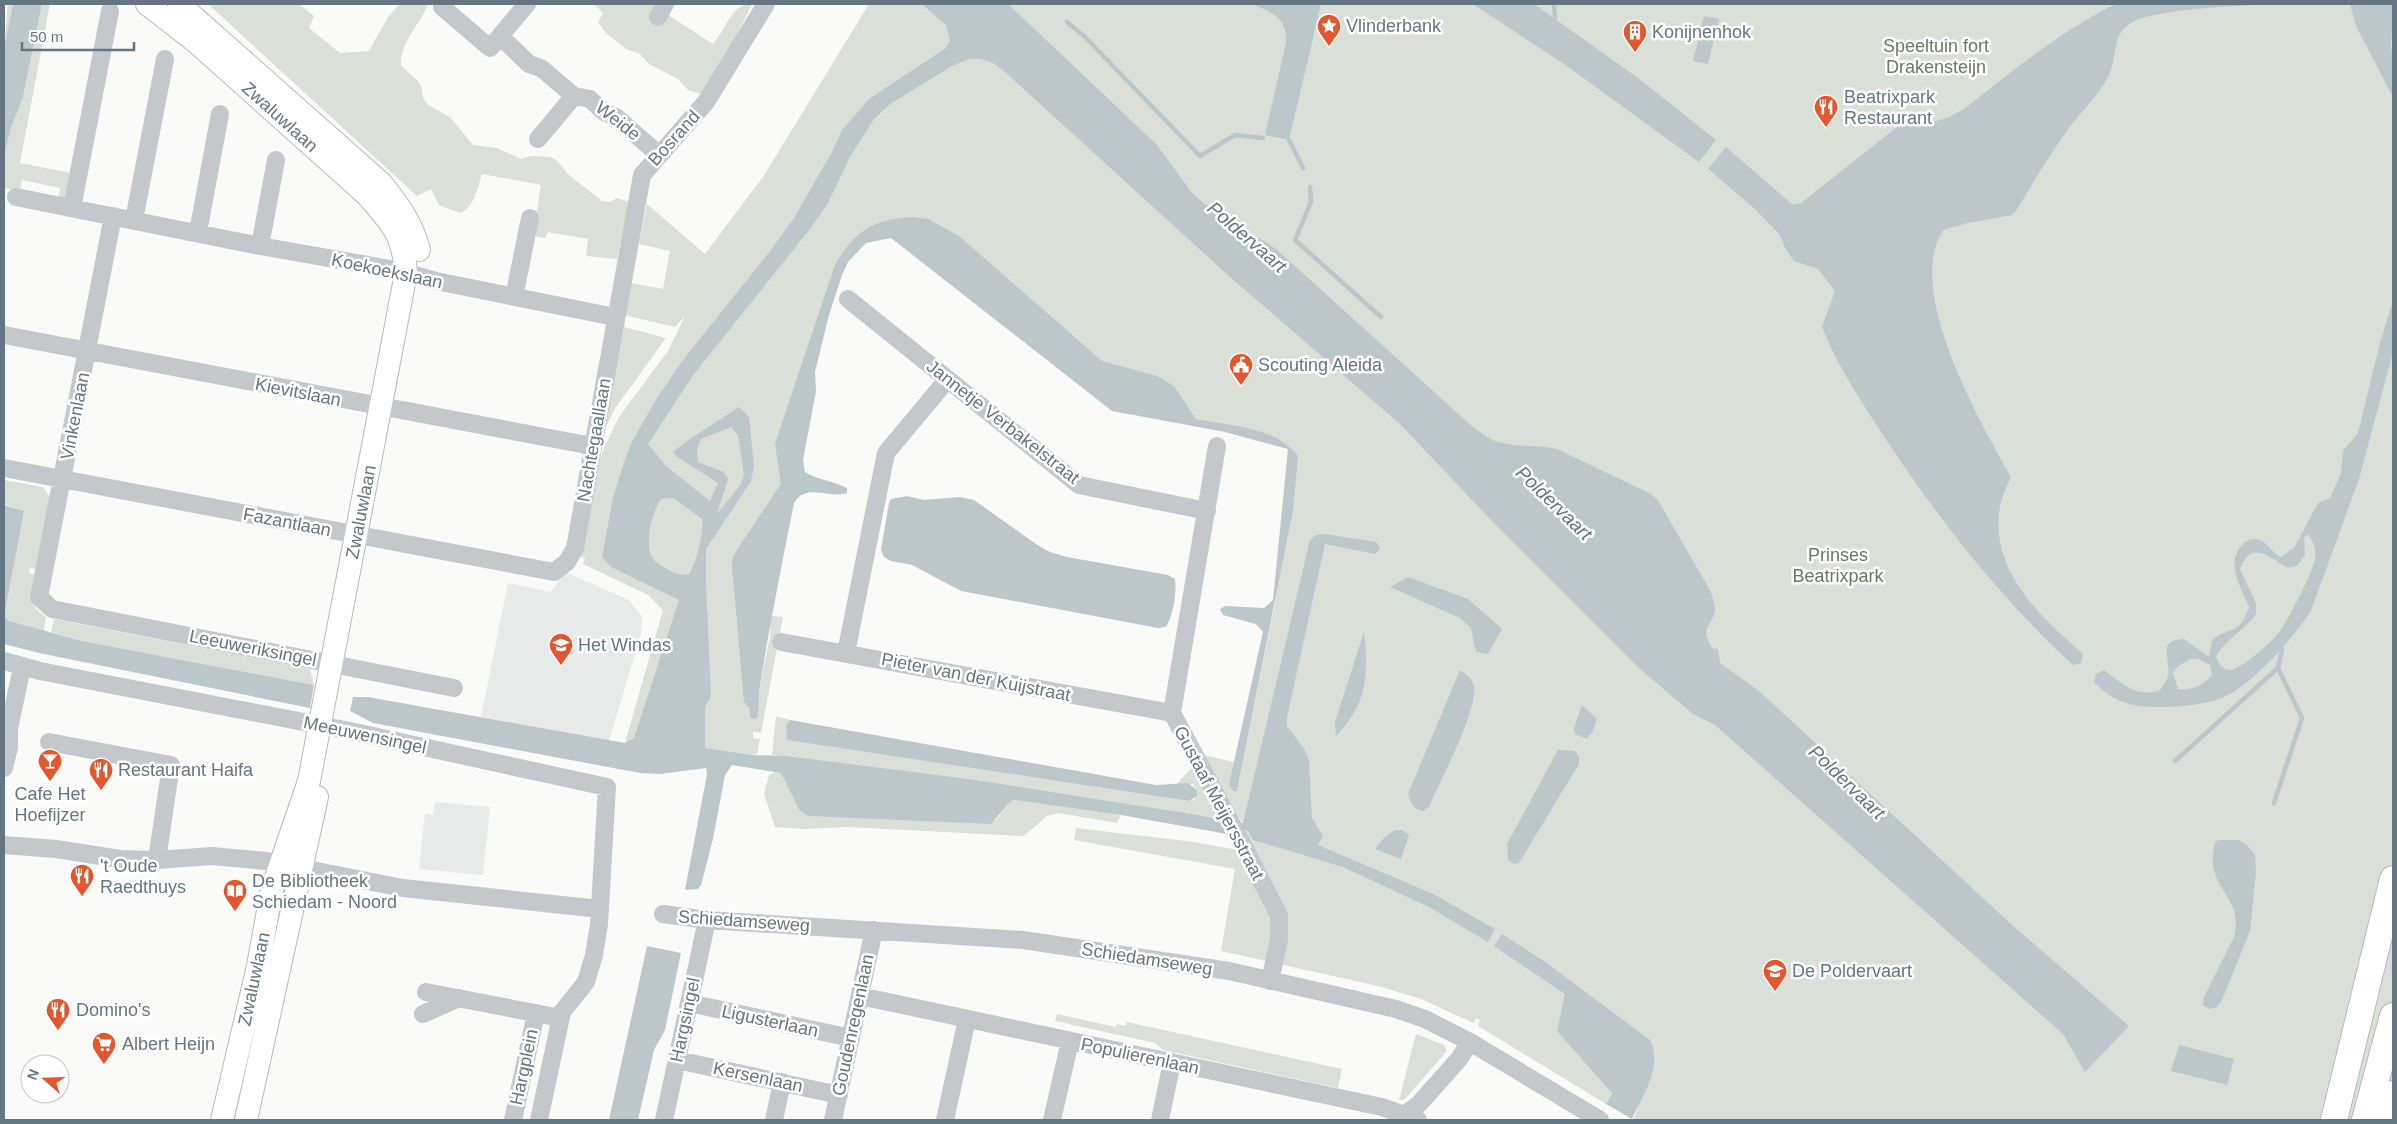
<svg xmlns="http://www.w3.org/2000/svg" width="2397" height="1124" font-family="Arial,sans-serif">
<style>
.built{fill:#e8e9e9}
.green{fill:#dadfd7}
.water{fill:#bbc7cb;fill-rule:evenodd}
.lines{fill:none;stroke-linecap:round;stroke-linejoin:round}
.stream{stroke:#bbc7cb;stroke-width:4.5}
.major-casing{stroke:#b5babe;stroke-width:24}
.highway-casing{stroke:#b4b9bd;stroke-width:28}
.minor{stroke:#c3c8cc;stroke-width:18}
.major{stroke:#fff;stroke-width:22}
.highway{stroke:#fff;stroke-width:26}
.labels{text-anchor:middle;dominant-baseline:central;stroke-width:5;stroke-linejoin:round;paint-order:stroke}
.poi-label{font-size:18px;fill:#657683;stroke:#fff;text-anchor:start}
.park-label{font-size:18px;fill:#687a64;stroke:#fff}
.street-label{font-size:18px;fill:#657683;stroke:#fff}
.water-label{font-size:19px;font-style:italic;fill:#60757c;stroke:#fff}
</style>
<rect width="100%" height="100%" fill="#fafaf8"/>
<path class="built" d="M565,572l64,28 13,17 -1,17 -32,107 -128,-24 27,-134 43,9z
M435,802l55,5 -7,68 -64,-6 6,-56 8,2z"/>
<path class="green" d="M8,4h5l-9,44z
M42,4h8l-30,159 51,10 -5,27 -8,-1 2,-11 -38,-8 -2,11 -16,-3v-32l7,-28 12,-31z
M208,4h91l15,12 -5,12 31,25 29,-2 19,-34 12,-13h28c-8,21 -29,39 -27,62l15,13 5,7 2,12 5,7 22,12 23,28 24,3 24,11 10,-3 19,1 6,3 13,15 33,26 8,1 7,-4 12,4 -12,57 -31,-3 2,-17 -40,-7 -3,6 -12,-2 8,-51 -59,-11c-5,14 -7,33 -22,39l-21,-8 -8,-16 -14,7z
M594,4h57l62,40c14,-15 17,-40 39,-40l-17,35 -33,55 -14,-4 -10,-11 -29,-15 -9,-10 -14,-5 -19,-15 -9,-12 5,-9z
M869,4h1524v1116h-760l7,-18 -34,-17 6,8 -6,11 -128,-78 2,-6 -4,-2 -3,5 -52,-24 -43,-13 -157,-35 14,-82 -161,-29 2,-12 118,14 49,9 7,-53 -7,25 -9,-12 -30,-56 30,7 -5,22 8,7 38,-188 18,-147 -4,-9 -14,-6 -166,-35 -224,-177 -34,21 -17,35 -30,111 -44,288 10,-47 1,-21 12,1 -22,116 -8,-2v7l7,1 -3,15 -7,1 -119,-14 -6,2 38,-133 -15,-15 -65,-31 2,-6 -5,-2 16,-83 8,-25 15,-31 49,-66 17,-35 -10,11 -51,-12 7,-32 32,6 7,-38 -31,-7 8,-40 58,50 58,-77z
M624,327l42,11 -50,69 -13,25z
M4,480l39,7 7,10 -14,72 -6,-1 -1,5 6,2c-4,18 -7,31 11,42l-2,14 -35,-10 -5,-5 19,-105 -19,-7z
M54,619l256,50 4,16 -232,-44 -31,-9z
M776,716l14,4 -4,5 2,15 401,61 6,-2 2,-9 -4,-6h-16l16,-18 29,53 -252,-40 -198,-24z
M775,772l6,1 18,37 9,6 188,4 14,-18 4,-2 107,15 -4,8 -59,-10 -11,3 -23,20 -177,-9 -44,2 -28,-2 -11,-33 5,-19z
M1057,1014l59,13 1,-3 8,2 2,-4 215,47 -4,19 -175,-38 -8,-7 -100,-22z
M1416,1034l28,11 3,6 -43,49h-5z"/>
<path class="water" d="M13,4h29l-19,93 -12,31 -7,28v-108z
M922,4h86l149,141 35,48 11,10 73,46 198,179c8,5 16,12 24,14 20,6 40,2 59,7l94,45 8,8 52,90c1,5 4,12 4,17 -3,20 -16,16 -3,39l6,1 2,14 39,28 253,234 117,101 -44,46 -22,-38 -348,-309 -22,-11 -53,-45 -150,-150 -89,-94 -171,-148 -226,-206 -11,-8 -12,-4h-12l-17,7 -62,38 -16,15 -24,38 -22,46 -18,26 -116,145 -46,70 18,22 44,35 8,-18 -42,-27 -3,-4 14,-11 52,-34 10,10 5,49 -3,15 -45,68v36l5,111 -6,12v40l46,7 34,1 185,23 228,36 21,4 2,3 22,1 67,-283 6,-5 8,-1 52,8 4,6 -5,6 -50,-10 -38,173v9l18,24 4,11 3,57 11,18 -5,9 115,49 62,35 -7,13 -59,-35 -86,-40 -90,-27 -5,-9 -23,-2 2,5 -106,-19 -107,-15 -4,2 -19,22 -183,-8 -9,-6 -18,-37 -49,-8 -7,10 -12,64 -12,46 -3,4 -13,1 22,-116 -1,-6 -46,6 -20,-1 -267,-50 -23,-12 3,-14h15l257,46 9,-5 45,-138 -68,-33 -9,-10 11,-59 12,-39 8,-19 24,-42 26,-38 88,-110 23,-32 38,-66 10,-22 27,-31 77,-51 4,-8 -4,-15zM731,427l7,8 6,39 -3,10 -24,30 11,-35 -4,-7 -26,-10 -1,-13 4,-10zM669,498l6,1 27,20c2,15 -5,42 -13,55 -9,2 -15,-1 -22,-5 -7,-4 -15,-8 -17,-16 -4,-16 2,-41 11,-54z
M1253,4h68l-32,136 -24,-5 21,-92c1,-26 -12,-29 -33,-39z
M1473,4h61l104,74 78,62 -17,22 -132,-96z
M2116,4h157c-33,2 -116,4 -142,19 -20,11 -13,35 -23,54 -9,18 -27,34 -39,51 -19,26 -36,55 -53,83l-4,4 -44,8 -25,7c-39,60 37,192 68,247 -5,11 -11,24 -12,37 -6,60 43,104 84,140l-2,9 -8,2c-74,-68 -137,-149 -192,-233 -22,-34 -44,-67 -59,-105l13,-36 -17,-22 -24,-8 -9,-13 -5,-13 -25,-26 -47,-40 18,-22 67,58 8,-2 105,-83 30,1 11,-3 17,-9c49,-38 96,-78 152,-105z
M2350,4h43l-2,43 2,10v40l-37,-71z
M1704,16l15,3 -11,45 -15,-3z
M912,217l16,2 31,17 143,125 55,15 17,10 22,33c34,7 78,7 102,37l-5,54 -56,281h-4l-4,-7 34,-152 -7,-8 -33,-9 -3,-6 5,-3 39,2 9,-8 15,-151 -63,-17 -113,-21 -221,-173 -25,5 -18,19 -6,13 -13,40 -14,57 1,19 -13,69 2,12c13,8 29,9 42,16v5c-18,6 -41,-11 -53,10 -12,60 -24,121 -34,181 -2,11 0,22 -3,34l-5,1 -2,-2v-8l-6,-7 -12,-136 1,-10 48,-72 -6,-40 60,-179c19,-33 38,-46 77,-48z
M2393,301v51l-34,127 -47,129c-14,26 -61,78 -88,89 -22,10 -71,13 -95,7 -14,-4 -26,-12 -35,-22l2,-8 8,-4c17,13 34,29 56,20 3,-4 7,-10 8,-14 3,-18 -12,-36 16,-37l25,18 3,-17c17,-14 28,-4 37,-33 -8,-20 -24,-43 -7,-62 3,-4 9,-6 14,-6 12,2 15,14 25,18l13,-9 24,-45 12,-5 11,-25 2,-22 15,-18 22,-90zM2308,534c5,8 9,15 7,25 -3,15 -26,59 -35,72 -7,10 -40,40 -51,39 -8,-1 -10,-7 -13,-13 8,-17 28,-26 40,-43v-11l-16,-34c12,-31 30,-11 48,-1l9,-2 8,-11 -1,-18zM2190,659h9l11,6 2,10c-8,10 -21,16 -34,14l-5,-16 4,-6z
M907,496l17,4 36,-3 14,3 62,44 14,8 17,5 101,18 7,4c2,14 -2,36 -9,48l-8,1 -197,-37 -49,-26 -21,-4 -7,-4 -3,-7 8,-47 2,-4z
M4,505l20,6 -20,105 5,5 73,20 232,44 -4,23 -271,-55 -35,-9z
M1408,577l60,22 34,30 -14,25 -12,-2 -5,-24 -11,-10 -70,-31z
M1364,632c5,43 3,72 -28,104l-1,-14z
M1460,670c6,4 13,9 14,17 3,26 -34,93 -45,120l-6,4c-10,-2 -12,-8 -15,-17z
M1582,705l15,14 -4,12 -6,8 -12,-5 -1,-6z
M790,720l366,65 32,-2 9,7v6l-8,5 -402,-61 -1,-15z
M1558,750l17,1 4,6v7l-60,99 -5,1 -6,-4 -1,-16z
M1395,830h7l7,5 -8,24 -26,-10 9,-11z
M2219,840h20l8,5 8,10 1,17 -6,59 -28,69 -5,7 -7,2 -7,-4 1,-8 30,-60c9,-36 -17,-43 -21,-72 -1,-7 1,-16 2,-23z
M1502,934l42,27 106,79c13,27 -7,55 -18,79l-26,-15 6,-11 -55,-62 8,-37 -71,-48z
M647,946l34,7 -16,77 -11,20 -16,70h-29z
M2179,1045l55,14 -7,26 -56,-14z"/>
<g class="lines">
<path class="stream" d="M1554,4l1,14
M1067,22l17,14 116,120 35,-21 28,3
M1289,140l14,28
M1310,187l1,15 -16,38 86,77
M2175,761l103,-93
M2274,803l28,-85 -24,-50 4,-19"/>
<defs>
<path id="major" d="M147,4l49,38 171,153c25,29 36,39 39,78l-97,508 -37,108 -14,77 -36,154
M179,4l202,179c17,21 31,40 38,67
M246,1120l71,-323"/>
<path id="highway" d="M2334,1120l59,-241
M2365,1120l28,-104
M2387,1120l6,-26"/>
</defs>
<use href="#major" class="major-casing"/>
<use href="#highway" class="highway-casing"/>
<path class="minor" d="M442,7l48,41 37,-44
M658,17l7,-13
M500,36l29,28 12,4 33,28 16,3 14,13 12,5 42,37
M538,139l36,-43
M16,197l244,49 136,24 40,11 179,36
M72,208l38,-197
M113,216l-74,381 13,12 402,79
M134,220l31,-161
M198,232l22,-118
M260,246l16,-86
M514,297l16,-79
M848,299l231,186 128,26
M4,335l588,111
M1217,446l-45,267 73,136 34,67v23l-9,42
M4,468l550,104 13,-10 8,-14 67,-373 64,-73 60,-98
M781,642l391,71
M846,653l40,-200 61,-73
M4,661l36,10 310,60 257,56 -8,137 -5,31 -8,27 -24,30 -23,108
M49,742l122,23 -14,95
M4,768l5,-21v-18l13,-62
M4,845l52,4 64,10 37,1 55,-4 54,5 137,27 197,21
M663,914l44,6 316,20 206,31 167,38 29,10 45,23 130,78
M426,992l135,26
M860,996l522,111 36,13
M689,1003l162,35
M423,1014l36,-16
M677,1060l162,35
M513,1120l23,-107
M664,1120l43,-200
M774,1120l8,-38
M833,1120l41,-190
M945,1120l22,-101
M1052,1120l18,-79
M1160,1120l12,-58
M1398,1120l21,-16 40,-45 11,-17"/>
<use href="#major" class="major"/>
<use href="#highway" class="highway"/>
</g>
<defs>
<symbol id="sight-pin" viewBox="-11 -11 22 30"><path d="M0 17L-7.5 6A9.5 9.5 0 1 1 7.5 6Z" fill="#e4572e" stroke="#fff"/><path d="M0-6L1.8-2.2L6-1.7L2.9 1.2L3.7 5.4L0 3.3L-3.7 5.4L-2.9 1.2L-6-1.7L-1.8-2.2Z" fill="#fff"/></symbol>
<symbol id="building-pin" viewBox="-11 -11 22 30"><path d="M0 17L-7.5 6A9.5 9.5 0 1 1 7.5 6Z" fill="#e4572e" stroke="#fff"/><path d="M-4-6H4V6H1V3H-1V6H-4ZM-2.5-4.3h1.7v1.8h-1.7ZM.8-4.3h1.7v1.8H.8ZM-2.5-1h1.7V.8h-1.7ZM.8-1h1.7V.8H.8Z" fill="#fff"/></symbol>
<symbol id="restaurant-pin" viewBox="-11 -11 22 30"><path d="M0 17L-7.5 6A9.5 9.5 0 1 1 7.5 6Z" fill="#e4572e" stroke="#fff"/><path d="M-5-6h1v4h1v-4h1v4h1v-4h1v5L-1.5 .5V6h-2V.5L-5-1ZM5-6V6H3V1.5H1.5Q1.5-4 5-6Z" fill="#fff"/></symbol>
<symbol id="civic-pin" viewBox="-11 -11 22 30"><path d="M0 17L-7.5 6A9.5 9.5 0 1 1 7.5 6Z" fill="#e4572e" stroke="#fff"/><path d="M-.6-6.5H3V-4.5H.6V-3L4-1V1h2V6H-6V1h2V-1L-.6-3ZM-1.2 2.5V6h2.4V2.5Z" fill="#fff"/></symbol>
<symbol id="school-pin" viewBox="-11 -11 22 30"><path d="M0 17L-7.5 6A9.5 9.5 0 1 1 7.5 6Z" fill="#e4572e" stroke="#fff"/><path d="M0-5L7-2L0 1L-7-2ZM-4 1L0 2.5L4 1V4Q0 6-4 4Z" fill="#fff"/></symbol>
<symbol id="bar-pin" viewBox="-11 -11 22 30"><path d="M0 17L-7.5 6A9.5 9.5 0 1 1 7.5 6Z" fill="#e4572e" stroke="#fff"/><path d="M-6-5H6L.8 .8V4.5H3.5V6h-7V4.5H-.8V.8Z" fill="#fff"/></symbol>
<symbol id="library-pin" viewBox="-11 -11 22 30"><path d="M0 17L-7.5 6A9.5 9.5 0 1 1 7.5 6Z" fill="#e4572e" stroke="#fff"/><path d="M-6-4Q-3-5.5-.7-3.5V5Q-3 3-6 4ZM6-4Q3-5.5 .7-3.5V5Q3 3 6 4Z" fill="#fff"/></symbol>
<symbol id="supermarket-pin" viewBox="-11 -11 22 30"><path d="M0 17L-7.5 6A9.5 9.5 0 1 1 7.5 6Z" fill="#e4572e" stroke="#fff"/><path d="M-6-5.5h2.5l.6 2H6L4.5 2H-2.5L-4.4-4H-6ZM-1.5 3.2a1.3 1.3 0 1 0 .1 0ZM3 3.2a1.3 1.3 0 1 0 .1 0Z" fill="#fff"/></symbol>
</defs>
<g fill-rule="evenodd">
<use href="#sight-pin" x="1315" y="12" width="28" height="38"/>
<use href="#building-pin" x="1621" y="18" width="28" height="38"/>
<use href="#restaurant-pin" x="1812" y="93" width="28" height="38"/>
<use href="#civic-pin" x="1227" y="351" width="28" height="38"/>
<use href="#school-pin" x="547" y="631" width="28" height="38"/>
<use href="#bar-pin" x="36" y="747" width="28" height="38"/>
<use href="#restaurant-pin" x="87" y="756" width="28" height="38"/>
<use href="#restaurant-pin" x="68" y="862" width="28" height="38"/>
<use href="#library-pin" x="221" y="877" width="28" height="38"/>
<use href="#school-pin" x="1761" y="957" width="28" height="38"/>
<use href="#restaurant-pin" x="44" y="996" width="28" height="38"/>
<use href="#supermarket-pin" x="90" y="1030" width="28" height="38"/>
</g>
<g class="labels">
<g class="poi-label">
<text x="1346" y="26">Vlinderbank</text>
<text x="1652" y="32">Konijnenhok</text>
<text x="1844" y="97">Beatrixpark<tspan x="1844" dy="21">Restaurant</tspan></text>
<text x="1258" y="365">Scouting Aleida</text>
<text x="578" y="645">Het Windas</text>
<text x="118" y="770">Restaurant Haifa</text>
<text x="50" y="794" text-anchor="middle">Cafe Het<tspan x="50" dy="21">Hoefijzer</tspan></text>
<text x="100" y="866">'t Oude<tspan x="100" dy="21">Raedthuys</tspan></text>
<text x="252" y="881">De Bibliotheek<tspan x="252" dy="21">Schiedam - Noord</tspan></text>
<text x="1792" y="971">De Poldervaart</text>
<text x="76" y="1010">Domino's</text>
<text x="122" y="1044">Albert Heijn</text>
</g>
<g class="park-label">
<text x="1936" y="46">Speeltuin fort<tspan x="1936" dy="21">Drakensteijn</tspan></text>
<text x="1838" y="555">Prinses<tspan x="1838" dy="21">Beatrixpark</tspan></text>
</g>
<g class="street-label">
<text transform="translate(280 117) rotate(42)">Zwaluwlaan</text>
<text transform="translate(618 121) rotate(38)">Weide</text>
<text transform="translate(674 138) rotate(-48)">Bosrand</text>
<text transform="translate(387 271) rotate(12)">Koekoekslaan</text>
<text transform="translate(298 392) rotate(11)">Kievitslaan</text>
<text transform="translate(75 416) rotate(-79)">Vinkenlaan</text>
<text transform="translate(1003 422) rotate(38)">Jannetje Verbakelstraat</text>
<text transform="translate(594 440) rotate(-80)">Nachtegaallaan</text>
<text transform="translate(361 512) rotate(-79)">Zwaluwlaan</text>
<text transform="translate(287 522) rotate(11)">Fazantlaan</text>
<text transform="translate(253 648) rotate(11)">Leeuweriksingel</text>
<text transform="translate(976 677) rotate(11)">Pieter van der Kuijstraat</text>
<text transform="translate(365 735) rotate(12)">Meeuwensingel</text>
<text transform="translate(1219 803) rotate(62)">Gustaaf Meijersstraat</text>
<text transform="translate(744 921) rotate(4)">Schiedamseweg</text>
<text transform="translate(1147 959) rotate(9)">Schiedamseweg</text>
<text transform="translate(254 979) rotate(-78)">Zwaluwlaan</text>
<text transform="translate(685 1020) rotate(-78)">Hargsingel</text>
<text transform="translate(770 1021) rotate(12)">Ligusterlaan</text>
<text transform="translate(853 1025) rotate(-78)">Goudenregenlaan</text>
<text transform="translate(1140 1056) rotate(12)">Populierenlaan</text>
<text transform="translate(524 1067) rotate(-78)">Hargplein</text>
<text transform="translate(758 1077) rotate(12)">Kersenlaan</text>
</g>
<g class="water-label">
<text transform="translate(1247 237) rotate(41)">Poldervaart</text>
<text transform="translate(1554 503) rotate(44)">Poldervaart</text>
<text transform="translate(1847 782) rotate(44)">Poldervaart</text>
</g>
</g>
<rect width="2397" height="1124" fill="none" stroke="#657683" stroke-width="10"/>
<g transform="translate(45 1079) rotate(290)"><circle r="24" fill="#ffffff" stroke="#c1c8cd"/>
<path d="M0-4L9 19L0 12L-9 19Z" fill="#e4572e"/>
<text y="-8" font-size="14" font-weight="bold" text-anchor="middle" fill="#657683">N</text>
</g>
<path d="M22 42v8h112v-8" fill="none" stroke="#657683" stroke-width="2.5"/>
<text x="30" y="42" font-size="15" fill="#657683" stroke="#ffffff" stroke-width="4" paint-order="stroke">50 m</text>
</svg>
